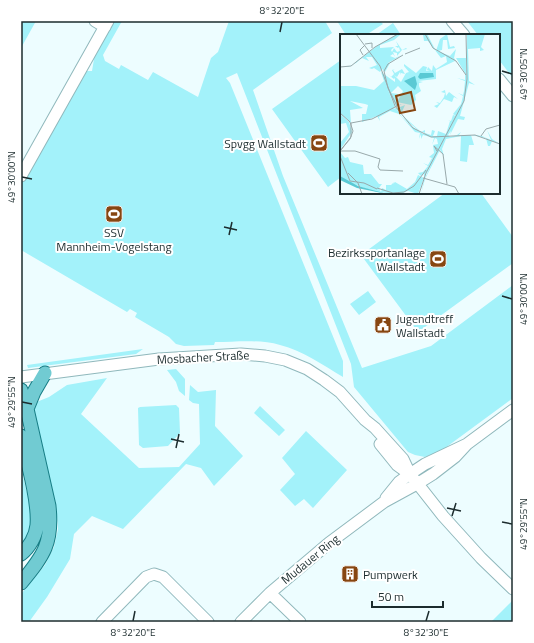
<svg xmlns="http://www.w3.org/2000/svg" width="534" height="643" font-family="'Titillium Web',sans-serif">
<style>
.green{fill:#a3f2fa}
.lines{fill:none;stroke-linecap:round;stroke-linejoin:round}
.minor-casing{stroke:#90b8bc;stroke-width:13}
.major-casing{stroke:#167d85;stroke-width:15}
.minor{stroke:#fff;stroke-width:11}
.major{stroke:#71cbd2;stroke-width:13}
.ticks{fill:none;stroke:#1c2c2e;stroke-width:1.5}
.labels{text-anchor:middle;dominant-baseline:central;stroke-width:4;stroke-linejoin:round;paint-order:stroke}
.poi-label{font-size:12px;fill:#1c2c2e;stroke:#fff;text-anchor:end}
.street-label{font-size:12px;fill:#1c2c2e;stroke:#fff}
.inset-road{fill:none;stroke:#99a9ab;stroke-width:1}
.view{fill:#874611;fill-opacity:0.15;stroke:#874611;stroke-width:2}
.inset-edge{fill:none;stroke:#1c2c2e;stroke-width:2}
.neatline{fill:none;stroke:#1c2c2e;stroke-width:1.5}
.ticks-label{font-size:10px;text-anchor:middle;fill:#1c2c2e}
</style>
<rect width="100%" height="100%" fill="#edfdff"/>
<path class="green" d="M21,21h15l-15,27z
M111,21h11l-19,34 2,6 14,8 2,-4 27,15 5,-8 45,25 13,-39 7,-6 11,-31h96l7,12 -79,57 30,86 79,192 69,-22 82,-61v113l-72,53 -16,6 -10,-2 -7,-3 -54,-65 -3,-23 -114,-291 -11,5 4,5 113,278v16c-20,-12 -40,-26 -63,-32 -21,-6 -44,-3 -65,-3l-1,3 -30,1 -8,-2 -7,-7 -34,-20 2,-4 -7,-4 -3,3 -106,-62v-71l64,-108h7l4,-24z
M337,21h43l3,3 -17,11h-20z
M467,21h46v57l-14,-18v-25h-21z
M393,23l8,12h-25z
M341,60v117l-13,10 -56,-78z
M445,193h36l32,44v26l-95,69 -57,-77z
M368,291l8,11 -17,13 -9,-11z
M143,349l-7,5 -108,14 -1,-3z
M176,369l9,10v17l-6,-5 -3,-9 -9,-12z
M107,378l-26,36 58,54 40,-1 21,-23 -1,-40 -6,-1 -4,-3 1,-15 8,7 18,-2 -1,36 28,30 -29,30 -13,-18 -15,-4 -63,65 -31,-13 -18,18 -4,25 -23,38 -18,25h-8v-28l24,-29 9,-18 4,-18 -2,-25 -20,-79 -2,-22 15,-6 18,-12z
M176,405l3,3 1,25 -12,13 -25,2 -4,-3 -1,-37 2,-1z
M260,406l25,24 -6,6 -25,-23z
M306,431l41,39 -34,38 -9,-9 -9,7 -15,-16 15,-16 -13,-16z
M21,469l10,39v22l-10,17z
M513,600v22h-22z"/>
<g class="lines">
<defs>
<path id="minor" d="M95,21l10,6
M452,21l12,14
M499,79l14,17
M21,176l87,-155
M21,377l138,-18 82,-5 24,2 20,4 22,9 17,11 16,12 25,28 10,8 28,31 7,15 33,42 38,42 32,31
M380,444l17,21 11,8
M386,498l13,-16 11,-8 15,-10 42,-20 46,-34
M270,593l30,29
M102,622l44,-45 8,-3 9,3 45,45
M241,622l29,-29 59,-50 55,-41 33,-18 16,-10 22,-17 12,-13"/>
<path id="major" d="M21,390l6,19 22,97c4,37 -5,49 -28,77
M27,409l7,-17 11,-19
M21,436c6,24 18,65 16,89 -1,11 -8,23 -16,29"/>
</defs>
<use href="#minor" class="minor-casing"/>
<use href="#major" class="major-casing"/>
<use href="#minor" class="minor"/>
<use href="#major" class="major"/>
</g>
<path class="ticks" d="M280,32l2,-10M502,71l10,3M22,177l10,2M224,227l13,3M229,235l3,-13M502,296l10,3M22,402l10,2M171,439l13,3M176,448l3,-14M447,508l14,3M452,516l4,-13M502,522l10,2M133,621l2,-10M426,621l3,-10"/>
<defs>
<symbol id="stadium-square" viewBox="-11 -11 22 22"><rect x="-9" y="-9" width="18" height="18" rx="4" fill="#874611" stroke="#fff"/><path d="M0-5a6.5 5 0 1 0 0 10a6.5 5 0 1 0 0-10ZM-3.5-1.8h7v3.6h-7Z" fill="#fff"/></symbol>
<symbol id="civic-square" viewBox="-11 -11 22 22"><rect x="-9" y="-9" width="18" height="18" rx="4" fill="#874611" stroke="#fff"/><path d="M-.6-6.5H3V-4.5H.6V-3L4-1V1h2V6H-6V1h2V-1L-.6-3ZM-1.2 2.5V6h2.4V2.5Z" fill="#fff"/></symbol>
<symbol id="building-square" viewBox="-11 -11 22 22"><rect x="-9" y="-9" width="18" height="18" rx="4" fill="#874611" stroke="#fff"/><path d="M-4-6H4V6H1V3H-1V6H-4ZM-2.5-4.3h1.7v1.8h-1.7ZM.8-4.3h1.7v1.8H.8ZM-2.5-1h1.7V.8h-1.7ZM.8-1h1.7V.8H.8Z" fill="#fff"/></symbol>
</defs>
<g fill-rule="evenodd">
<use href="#stadium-square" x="309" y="133" width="20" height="20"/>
<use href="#stadium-square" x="104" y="204" width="20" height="20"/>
<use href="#stadium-square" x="428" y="249" width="20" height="20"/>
<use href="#civic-square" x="373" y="315" width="20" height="20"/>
<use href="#building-square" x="340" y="564" width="20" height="20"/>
</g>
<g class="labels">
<g class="poi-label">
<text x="306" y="143">Spvgg Wallstadt</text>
<text x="114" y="232" text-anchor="middle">SSV<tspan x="114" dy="14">Mannheim-Vogelstang</tspan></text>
<text x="425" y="252">Bezirkssportanlage<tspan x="425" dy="14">Wallstadt</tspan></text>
<text x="396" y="318" text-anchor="start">Jugendtreff<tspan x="396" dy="14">Wallstadt</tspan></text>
<text x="363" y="574" text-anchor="start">Pumpwerk</text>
</g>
<g class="street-label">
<text transform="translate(203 357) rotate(-3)">Mosbacher Straße</text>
<text transform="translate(310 559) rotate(-39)">Mudauer Ring</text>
</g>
</g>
<g transform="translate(340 34)">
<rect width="160" height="160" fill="#edfdff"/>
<path d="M57,0h2l1,1 -6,5 -14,5v3l14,-1 -3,3 1,2 2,-4 3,4 3,-1 -1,-4 -1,1 -3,-2h3l-2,-5 6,9 4,-2 1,1 -5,1 -5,6v-3l-4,-1 2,5 -2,-3 -3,2 5,2 7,-3 -14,8h2l-5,9 -3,-3 -2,3 -6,-4 -2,1 -3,-1 8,-3 -5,-8h-6l3,4 -7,-3 -6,5 -6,3 -1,1h-8l10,-1 26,-20zM79,0h8l9,17 4,-12 7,-5 3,13 4,-1 1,2 -7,1 -1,-9h-4l-1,10 -4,1 12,5 6,-7 -2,9 2,3 -8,-4 7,4 -19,9v9l-18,2 5,1 -4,1v3h5h-5l2,5 -6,4 1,5 -5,5 -14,-3 6,-11 -5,-5 -7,7 7,1 -1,11 5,-1 -6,3 -8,-17 7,17 -2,2 3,-1 6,9 8,8 13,9h2v-1l-7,-3 -11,-9 -11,-13 3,-1 2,4 -1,-4 5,-2 -4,9 20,18 4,-2v3l6,2 1,-5 3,1 -2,5h4l1,-5 8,3 4,-13 -2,-1 3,1 2,-6 3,1 -3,-2 8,-10 2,-8 -5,-3 5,2 1,-4 1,-10 -8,-3 8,2v-7l-9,-15h10l-1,-24 2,50v-50h18l-4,13 3,3 -4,1v-3l-12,1 1,32 6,4 -6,-2 -9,33 5,1 -1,3 -6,-1 -8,16 1,-4 -3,4 2,2 7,-2 4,-3 -2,3h16l7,1 9,4 -4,-10 5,9 8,5 -8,-3 -2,5h-2l-2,-8 -15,-3 3,10h-5l-2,17 -7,-1 1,-25 -15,3 -4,10 2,7 -4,-6 -15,29 -4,15 3,-14 19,-38 -18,36 6,-13 -7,13v-5l-3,3 -3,-3 5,-1 5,-6 -5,-3 5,2 4,-7 -3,-1 5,-4 -1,-8 5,-1 -1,-5 -2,-1 -3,7 2,-7 -11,-3 -2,4v-5l-2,5 1,-6 -5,-1 -16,-18 -9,-3 -11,6 1,4 -3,-5 -15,6v-8h4l2,-9 -3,-1 -15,-3 13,7 -13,2 1,13 -11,-10v-27h16l18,4 10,-9 -3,-9 14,10v-4l-1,1 -8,-6 5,4 3,-3 -2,-4 3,-1 -2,1 2,3 7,-4 3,5 -4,-1v2l-1,-3 -3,5 -3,-2 7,7 5,-9 3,-1 -5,-6v-2l12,9 7,-7 4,1 -1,4 4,-1h-3l1,-3 4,4 1,-6 3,4 11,-7 -1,-6 -5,2 -13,-17h-4l-1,-7zM105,56l1,6 3,-4 9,7 -4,-2 -2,5 -8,-3 -7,9 -3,-2 5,-2 -3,-2 4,1 4,-6 1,-4 -4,-1zM0,80l9,8 3,10 -12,18v-7l9,-11 -3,-9 -6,1zM0,118l5,6 3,-1 2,5 13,3 1,9h7l8,10h3l-3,4 2,4 1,-4 4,2v-5h5l3,-3 -1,2 2,-2 12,7 8,-7 3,-7 6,3 -6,16 -10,-3 -8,3 -23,-2 -16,-5 -20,-11 18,10 -11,-4 -8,-6z" fill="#a3f2fa"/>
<path d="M80,39h13l1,4 -14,2 -2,-2zM75,42l2,8 -2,6 -11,-9zM0,142l18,10 29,8 -30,-6 -17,-8z" fill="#5ac9d4"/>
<path class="inset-road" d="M16,0l24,32 15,40 18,22 18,9 44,-2 25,9M85,0l8,14 23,13 10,14M25,10l7,-1v5M65,20l15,-6M23,21l-3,-5 5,-5M0,33l11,-1 24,-19 23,-13M0,79l10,9 3,9 -3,8 -10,12M141,102l5,-7 14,-4M0,117l11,-14v-14l21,-4 25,-13 -9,-18 -4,-17 4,-7 15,-9M0,117h15l25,8 -2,8 2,3 23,1M97,117l-3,-5 9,8 4,30M0,122l10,25 14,2 13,6M8,139l10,10 4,11M83,144l32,9 4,7M37,154l16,5 11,-1 10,-6 12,-16M79,160l7,-21 38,-72 3,-22 -1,-45"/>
<path class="view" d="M71,58l4,18 -15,3 -4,-17z"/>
<rect width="160" height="160" class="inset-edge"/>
</g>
<rect width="534" height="643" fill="none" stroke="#ffffff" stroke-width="44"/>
<path d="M372 601v6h71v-6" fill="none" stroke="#1c2c2e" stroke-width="2"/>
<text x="378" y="601" font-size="12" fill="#1c2c2e" stroke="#ffffff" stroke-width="3" paint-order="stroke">50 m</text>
<rect x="22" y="22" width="490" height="599" class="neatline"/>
<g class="ticks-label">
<text x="282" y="14">8°32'20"E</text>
<text transform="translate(523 74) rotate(-90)" y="4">49°30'05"N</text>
<text transform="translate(11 177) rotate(-90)" y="4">49°30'00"N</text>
<text transform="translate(523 299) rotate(-90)" y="4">49°30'00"N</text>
<text transform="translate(11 402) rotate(-90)" y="4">49°29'55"N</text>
<text transform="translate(523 524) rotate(-90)" y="4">49°29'55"N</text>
<text x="133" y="636">8°32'20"E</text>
<text x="426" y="636">8°32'30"E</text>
</g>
</svg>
